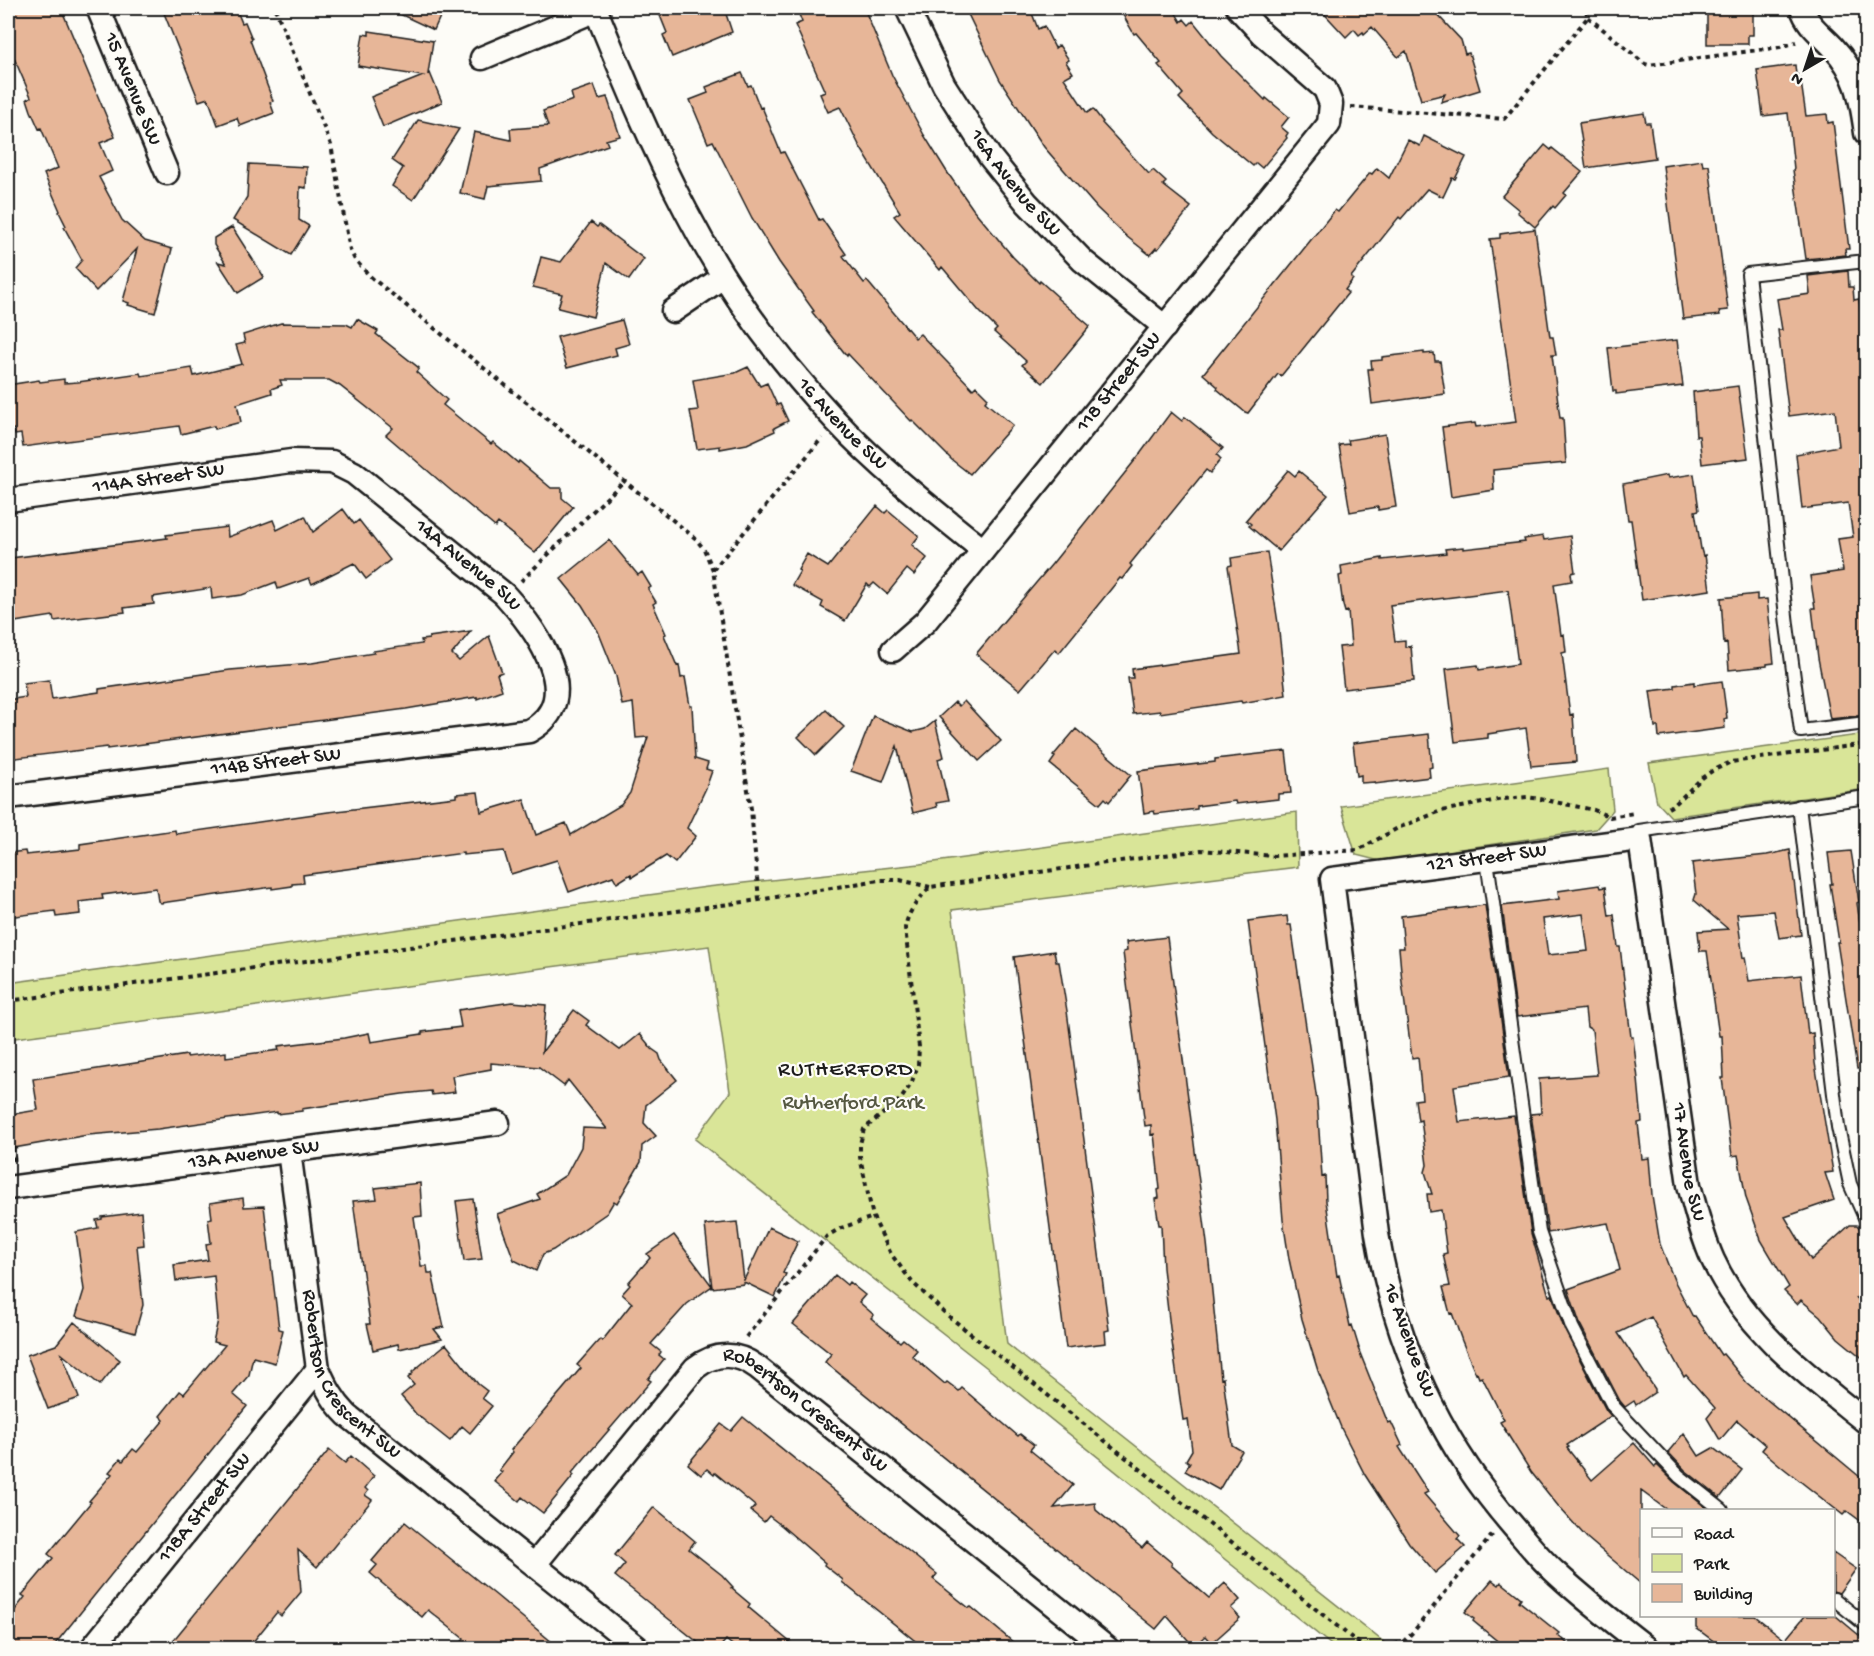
<svg xmlns="http://www.w3.org/2000/svg" width="1874" height="1656" font-family="'Gochi Hand',sans-serif">
<style>
.green{fill:#d9e598;stroke:#7a805a;stroke-width:1.5}
.building{fill:#e7b698;stroke:#1c1c1c;stroke-width:1.5;fill-rule:evenodd}
.lines{fill:none;stroke-linecap:round;stroke-linejoin:round}
.lane-casing{stroke:#1c1c1c;stroke-width:16}
.street-casing{stroke:#1c1c1c;stroke-width:27}
.path{stroke:#1c1c1c;stroke-width:4;stroke-dasharray:4.5 4.5;stroke-linecap:butt}
.lane{stroke:#fdfcf7;stroke-width:12}
.street{stroke:#fdfcf7;stroke-width:22}
.labels{text-anchor:middle;dominant-baseline:central;stroke-width:4.5;stroke-linejoin:round;paint-order:stroke}
.street-label{font-size:21px;fill:#1c1c1c;stroke:#fdfcf7}
.park-label{font-size:21px;fill:#555841;stroke:#fdfcf7}
.neighbourhood-label{font-size:22px;letter-spacing:1.5px;fill:#1c1c1c;stroke:#fdfcf7}
</style>
<rect width="100%" height="100%" fill="#fdfcf7"/>
<filter id="ink" filterUnits="userSpaceOnUse"><feTurbulence type="fractalNoise" baseFrequency=".0167" numOctaves="2"/><feDisplacementMap in="SourceGraphic" scale="12" xChannelSelector="R" yChannelSelector="G"/><feConvolveMatrix kernelMatrix="1 2 1 2 8 2 1 2 1" color-interpolation-filters="sRGB"/></filter>
<g filter="url(#ink)">
<path class="green" d="M1866,734v55l-195,28 -14,-15 -8,-39z
M1609,769l4,41 -17,19 -216,32 -24,-6 -15,-49z
M1297,812l1,55 -346,43 55,434 378,299 20,5h-70l-349,-281 -291,-228 35,-47 -21,-146 -701,93v-56l699,-96 213,-23z"/>
<path class="building" d="M8,8h53l54,129 -15,6 12,28 -13,6 23,43 23,21 27,8 -17,64 -27,-8 1,-2 -6,-2 14,-52 -41,42 -21,-23 7,-8 -18,-33 2,-1 -7,-14 1,-1 -16,-37 14,-6 -17,-40 -2,1 -8,-18 -4,-12 4,-2 -17,-39 -6,3z
M162,8h64l3,7 8,-4 5,12 3,-1 7,17 -2,1 23,61 -3,1 4,11 -34,13 -3,-8 -19,7 -10,-27 -9,3z
M387,8h57l-10,22z
M657,8h67l8,24 -60,25 -9,-22 4,-2z
M809,8h55l28,67 32,60 23,37 26,37 40,48 26,26 1,-2 18,16 -1,1 33,28 -47,57 -21,-18 4,-4 -32,-29 3,-3 -18,-18 -37,-44 -2,3 -46,-54 6,-4 -40,-65 -20,-40 -12,5 -8,-18 5,-2 -30,-67 7,-3 -4,-10z
M965,8h65l8,21 6,-3 11,22 4,-3 10,15 -3,2 7,11 -9,5 23,35 6,-4 10,13 -1,1 47,51 4,-4 13,12 -3,3 28,22 -33,42 -2,-1 -6,7 -24,-19 -29,-28 -53,-61 -44,-67z
M1119,8h54l8,14 3,-3 5,6 4,-4 28,35 44,44 1,-2 23,19 -8,10 7,6 -2,3 1,2 -25,30 -6,-5 -3,3 -41,-34 -33,-34 4,-4 -25,-29 3,-2 -25,-30 -2,1z
M1319,8h112l30,32 4,14 4,-1 11,37 -39,12 4,-8 -24,6 -15,-49 -8,6 -26,-30 -8,7 -1,-2 -4,3 -5,-6 -8,8z
M1707,8h42v3h4v24h-5v9h-41z
M369,31l64,10 -5,33 2,-1 12,29 -59,25 -12,-30 52,-21 -65,-10 5,-32 6,1z
M1795,65l1,10h4l6,41 21,-2 1,9 5,-1 16,127h-4l1,6 -40,4 -13,-89 1,-1 -6,-56 -25,3 -6,-46z
M742,73l6,13 3,-1 9,23 2,-1 19,46 3,-1 35,68 3,-1 24,35 -3,2 21,27 3,-2 48,57 5,-4 53,55 3,-3 12,12 -3,4 28,23 -43,49 -18,-14 -40,-40 -1,1 -63,-67 -1,2 -35,-44 2,-1 -35,-49 -27,-44 -39,-77 -5,2 -18,-43 18,-7 -2,-6z
M594,85l5,14 8,-2 13,39 -14,4 2,5 -68,24 1,12 -53,5 -3,13 -25,-6 14,-61 37,8 -1,-11 38,-3 -5,-15 30,-11 -2,-7z
M1644,113l2,10h4l5,35 -69,10 -7,-45z
M418,120l41,9 -46,71 -21,-14 11,-18 -11,-8z
M1424,136l42,21 -11,22 -3,-1 -9,19 -16,-8 -26,30 -2,-2 -48,60 2,2 -8,11 3,3 -67,83 -3,-2 -30,39 -3,-1 -28,-23 1,-2 -15,-13 132,-164 3,2 32,-39 2,1 5,-6 12,10 19,-38 12,6z
M1545,145l6,5 1,-2 30,24 -18,21 2,2 -11,13 -2,-2 -18,21 -18,-15 2,-2 -17,-14z
M1702,160l1,6 6,-1 19,145 -9,1 1,4 -37,4 -20,-153z
M249,164l58,3 -1,21 -6,-1 -1,33 10,6 -18,29 -58,-35 14,-23z
M591,222l6,5 2,-2 45,34 -15,21 -23,-17 -13,54 -35,-9 4,-14 -29,-7 8,-30 20,5z
M232,227l32,50 -26,16 -20,-31 8,2 -12,-19v-7z
M1535,229l15,108h3l3,18h-4l8,63h3l3,45 -73,7 1,20 -43,7 -9,-70 33,-4 1,4 40,-5 -26,-183 10,-1v-4z
M1848,271l1,16h4l1,13 5,-1 7,57v359l-36,4 -12,-61 -6,-50h3l-5,-32 33,-5 -5,-32 15,-2 -5,-34 -46,6 -6,-55 43,-8 -4,-36 -46,6 -11,-86h4l-5,-31 33,-5 -2,-18z
M357,319l21,12 -2,3 43,34 -3,4 31,28 -4,5 48,39 2,-2 25,21 1,-2 32,27h11v10l11,9 -38,46 -37,-30 -3,4 -47,-39 -62,-53 7,-7 -53,-42 -11,-6h-49l2,5 -11,4 1,4 -35,11 4,18 -26,7 -1,-3 -33,8 -2,-8 -156,21 -2,-13 -6,1 -1,-6 -6,1v-45l31,-5 1,2 24,-3v4l14,-1 62,-9 1,3 51,-8 2,8 48,-12 -6,-19 9,-2 -2,-8 38,-12 65,1 6,3z
M622,320l7,24 -14,4 2,7 -50,13 -10,-31z
M1677,340l6,46 -67,8v-3h-3l-5,-43z
M1424,352v2l10,-1 1,8h5l5,33 -73,10 -4,-35h4l-1,-8 11,-1v-3z
M748,367l12,19 7,-3 10,22 3,-1 8,17 -14,7 1,3 -28,13 -27,5v-3l-23,3 -7,-38 8,-1 -5,-30 42,-7z
M1738,386l10,72 -46,6 -3,-28h-3l-3,-44z
M1171,412l11,9 3,-4 38,31 -6,7 4,4 -11,14 -4,-3 -76,94 2,2 -10,13 -2,-1 -61,75 -4,-4 -35,41 -44,-36 76,-90 88,-110z
M1385,434l11,73 -18,3v-3l-28,5 -11,-67 10,-1 -1,-4z
M1288,470l7,6 4,-5 29,24 -49,56 -30,-25 2,-2 -5,-4z
M1694,474l5,36 -4,1 6,38 2,7 2,-1 5,35 -68,10 -11,-80h-3l-5,-36 44,-9 1,3z
M877,506l8,7 3,-3 31,26 -7,9 15,13 -13,17 -7,-6 -20,25 -13,-11 -4,4 -3,-3 -22,37 -24,-14 2,-5 -31,-17 8,-14 -2,-1 9,-16 21,13z
M343,509l11,15 5,-4 31,40 -24,19 -12,-16 -42,21 -3,-6 -31,11 -2,-7 -34,13 -30,4 -1,-11 -58,9 1,7 -30,4 1,4 -71,9 -1,-5 -45,7v-58h5l-2,-7 156,-20 -1,-3 61,-8 1,10 45,-17 4,10 28,-14 8,16z
M1543,536l1,4 26,-4 5,36 -4,1 1,8 -18,3 7,51 3,-1 2,18 -4,1 8,62 3,-1 3,48 -45,4 -5,-38 -38,6v4l-33,4 -9,-73 32,-4 1,5 39,-6 -10,-74 -118,15 5,36 10,-1v7l6,-1 3,35 -70,8 -5,-42 12,-1 -3,-35 -3,1 -2,-7 -4,-29 3,-1 -1,-9 41,-8v2l64,-7 -1,-4 18,-2v2l62,-7 -1,-3z
M609,540l29,35 4,-3 9,15 -3,2 8,13 -3,2 13,30 -2,1 13,31 2,-1 2,13 4,-1 5,29h2l3,53 13,4 -2,6 6,2 -6,17 -19,40 9,8 -21,27 -9,-7 -34,21 -1,-3 -14,9 -4,-7 -44,16 -12,-32 -46,14 -7,-23 -41,4v-2l-160,22 1,8 -12,1v2l-20,3v-2l-111,16 -3,-2 -2,-13 -54,7 1,4 -24,3 1,12 -24,3 -1,-6 -47,6v-64l17,-2 1,4 54,-6v-5l95,-14 1,4 152,-22 128,-15v-3l22,-2 3,20 43,-13 12,36 30,-12 5,12 50,-30 9,-12 18,-56 -12,1 -3,-35 -11,2 -6,-29 -18,-45 -16,-26 -21,-26z
M1267,552l11,71 8,72 -44,8 -1,-2 -81,12v-2l-27,3 -5,-36h5l-1,-9 109,-15 -13,-88 4,-1 -1,-7z
M1757,594v6l10,-1 7,64 -7,1v2l-38,4 -2,-27 -3,1 -3,-46z
M471,631l-19,23 7,7 30,-25 13,36 -5,2 5,16 -25,9v-2l-71,12 -299,40v-2l-99,12v-59l18,-3 -2,-14 25,-3 3,19 47,-7v-3l131,-19 82,-7 62,-10 -1,-2 49,-7 -1,-4 8,-1v-2z
M1722,681l5,37 -3,1 1,9 -66,9 -1,-10h-3l-5,-36 25,-3v-3l19,-3v3z
M964,701l37,40 -22,20 -40,-44 16,-15 4,4z
M826,710l18,17 -28,28 -18,-18z
M873,716l40,16 12,-3 10,-8 9,36 -6,2 10,42 -12,2 1,4 -24,6 -16,-67 -14,36 -32,-11z
M1076,729l55,46 -22,27 -4,-4 -5,6 -50,-40 5,-7 -2,-1z
M1429,734l3,33 -3,1 1,9 -55,7v-2l-14,1v-8l-4,1 -4,-33z
M1286,751l5,42 -13,1v5l-42,5 -1,-3 -38,5v3l-42,5 -1,-3 -10,2 -6,-42 77,-9v-3z
M1790,850l11,85 -22,3 -5,-27 -37,3 6,44 2,-1 4,24 52,-6 7,59 5,-1 2,30 18,109 -8,1 9,27 -49,17 26,43 39,-35h7l9,10v51l-10,12 10,9v54l-28,-23 -18,-22 -19,-16 -4,4 -13,-13 5,-4 -28,-47 -15,-42 -8,-43 -6,1 -10,-78h2l-2,-42h-3l-12,-85h-7l-2,-20 30,-2 -34,-29 2,-6 -4,-31 75,-8z
M1851,851l8,51 -2,1 5,34 4,-1v132l-9,1 -20,-127h2l-9,-58h2l-4,-31z
M1599,885l1,3 5,-1 4,29 5,-1 4,32h2l11,90h2l5,42 4,43 -4,1 4,36 7,-1 3,37 8,49 14,36 19,37 2,-1 26,39 2,-1 24,29 119,99v43l-19,-14 -4,4 -61,-48 -20,-17 4,-5 -29,-25 -17,20 -13,-22 8,-10 -29,-33 -2,2 -33,-60 -33,16 37,56v3l-19,13 -2,-4 -9,6 -5,-6 -40,-77 -12,-35 52,-19 -12,-47 -60,10 -17,-119 10,-1 -2,-34 58,-4 -5,-45 -5,-3 -2,-18 -68,8 -15,-111 57,-7 -1,-8zM1583,914l5,37 -40,4 -5,-36z
M1485,905l24,172 -55,9 5,36 55,-6 17,117 18,63 3,-1 13,36 41,79 5,6 -44,29 2,2 -2,1 25,32 42,-37 21,24 2,-2 17,17 35,28h-42l-26,-19v93l-54,-46 -28,-31 -28,-35 -31,-50 4,-2 -22,-43 -3,1 -2,-5 -1,1 -14,-33 -10,-28 -2,1 -7,-27 7,-1 -7,-32 4,-1 -6,-43 -12,2 -2,-18h5l-7,-22 2,-7 -6,-45 -3,1 -3,-21 7,-1 -4,-42 -6,1 -10,-76 -3,-34h5l-3,-32z
M1287,916l1,9h3l26,176 5,76 3,-1 1,25 11,75 2,-1 11,51 2,-1 7,23h-1l30,75 3,-1 11,23 -3,2 29,45 -4,2 36,42 -3,3 8,8 -30,26 -26,-30 -44,-68 -23,-45 -24,-59 -16,-52 -13,-60 -6,-39 -8,-100 -27,-199z
M1167,937l40,306 14,136 2,-1 9,67 10,6 -23,39 -34,-19 5,-8 -4,-3 6,-10 -4,-31 -5,1 -13,-92 -7,-60 -2,-43h-2l-4,-26 4,-1 -1,-8 2,-1 -6,-55 -3,1v-10l-6,1 -22,-174 4,-1 -1,-9z
M1054,951l2,11h3l8,49 42,319 -4,1 1,12 -40,5 -52,-391z
M512,1002l34,3 -4,47 32,-42 15,11 -3,4 34,25 20,-16 12,15 7,5 2,6 16,20 -31,25 -2,18 12,13 -14,10 -1,16 -24,41 -3,-2 -7,12 -54,37 -10,4 -7,17 -22,-11 -17,-46 43,-15 -3,-5 29,-19 15,-28 2,-19 24,1 -39,-49 -4,6 -25,-19 -48,-4v6l-39,7 3,16 -23,3 -1,-4 -29,3 -100,15v2l-25,3v-2l-119,17 -70,6 -80,14v-34l30,-5 -5,-31 154,-24v2l39,-5v5l53,-7 -1,-4 66,-8 25,-5 2,9 51,-8v-2l39,-5 -3,-17z
M420,1183l2,33 -8,1 7,49h6l1,7h4l12,54 -10,2 8,10 -43,10 -1,-5 -25,6 -6,-26h3l-17,-123 24,-2 -2,-11z
M243,1198l1,9 20,-1 15,123 4,1 -8,33 -22,-6 -4,18 -16,19 14,12 -195,242h-44v-29l17,-22 -3,-2 31,-37 -5,-4 43,-52 -2,-1 23,-27 -3,-2 11,-13 3,2 10,-12 4,3 27,-32 -4,-4 20,-25 4,3 41,-49 -12,-3 5,-22 -4,-44 -38,5 -2,-16 34,-5 -2,-16 5,-1 -3,-24 4,-1 -2,-15z
M473,1199l9,60 -18,2 -8,-60z
M141,1212l3,33 -7,1 6,59 -8,28 -59,-17 8,-26 -8,-58 22,-4 -2,-8 6,-1v-2z
M737,1222l7,58 25,-53 29,14 -15,32 3,1 -11,23 -31,-15v2l-32,4 -7,-63z
M674,1235l38,51 -25,18 -36,40 10,8 -2,3 5,4 -16,20 3,2 -79,92 2,2 -31,38 -21,-16 -3,4 -25,-20 8,-9 -3,-2 14,-18 -2,-2 70,-82 -4,-3 23,-26 2,2 30,-38 -10,-9 8,-9 -2,-2 22,-25 -3,-4z
M835,1275l12,10 2,-3 16,13 -6,7 15,13 -3,3 29,24 3,-3 14,11 -5,6 33,28 2,-2 12,9 3,-3 56,48 2,-2 14,11 -4,5 43,35 -19,23 41,-5 1,7 46,38 5,-6 25,21 -1,2 38,33 16,-15 15,17 -9,8 9,10 -28,25 -6,-7 -12,11 -27,-31 -11,13 -331,-267 6,-8 -38,-30z
M74,1322l46,38 -20,25 -38,-31 17,44 -31,11 -21,-54 29,-10z
M446,1344l32,40 9,7 -5,7 10,8 -22,27 -8,-7 -12,15 -34,-27 -15,-18 13,-11 -6,-7 5,-5 -1,-1z
M743,1417l194,157 -4,5 36,29 2,-1 49,41h-96l-82,-66 1,-2 -19,-15 1,-2 -43,-37 -13,-10 -5,6 -13,-11 4,-5 -40,-33 -1,2 -7,-6 -6,6 -13,-11 33,-40 10,7z
M1684,1433l15,23 14,-8 29,22 -22,28 -35,-28 -17,-18z
M329,1450l16,13 6,-7 23,20 -9,12 3,3 -3,4 7,5 -55,67 -19,-17 3,42 -20,24 -4,-4 -29,36h-81z
M654,1507l41,34 -6,8 33,26 11,12 -2,1 19,16 -2,3 49,41h-61l-10,-8 -7,8h-14l-90,-72 10,-12 -10,-9z
M405,1522l92,74 62,52h-103l8,-9 -36,-29 -6,7 -52,-44 7,-8 -5,-4z
M1833,1553l23,16 -17,24 -6,-2z
M1492,1580l7,5 2,-3 20,16 -2,3 40,32 -2,2 16,13h-67l-33,-27 1,-2 -9,-7z
M1696,1616h59l30,24 20,-24h31l30,25v7h-143l-27,-20z"/>
<g class="lines">
<defs>
<path id="lane" d="M1866,261l-118,13 39,351 14,106 65,-8
M1799,806l39,321 12,57 16,36
M1639,831l227,-34
M1487,860l52,372 33,95 41,79 66,70 43,34
M1834,1599l32,26"/>
<g id="street">
<path id="s1" d="M98,8l69,165"/>
<path id="s2" d="M595,8c28,68 56,137 91,203 40,77 91,147 150,210 45,48 96,88 147,129"/>
<path id="s3" d="M907,8l37,77 46,72 37,46 56,58 82,66"/>
<path d="M1802,8c5,17 19,26 31,39 25,27 28,52 33,86"/>
<path d="M482,58l114,-48"/>
<path d="M673,311l50,-34"/>
<path id="s4" d="M8,500l283,-39 41,1 22,11 150,121c30,33 85,105 25,137l-521,66"/>
<path id="s5" d="M893,650l32,-28 404,-498 2,-20 -6,-15 -63,-55 -24,-26"/>
<path id="s6" d="M289,1151l29,218c8,18 15,32 29,46l291,233"/>
<path id="s7" d="M8,1188l490,-65"/>
<path id="s8" d="M535,1564l160,-196c20,-16 41,-16 62,-1l350,281"/>
<path id="s9" d="M92,1648l226,-279"/>
<path id="s10" d="M1647,1648c-31,-24 -62,-48 -91,-75 -16,-14 -29,-31 -43,-47 -73,-84 -118,-183 -136,-292l-45,-355 308,-40 49,346c7,26 13,51 24,75 32,69 96,116 153,162"/>
</g>
</defs>
<use href="#lane" class="lane-casing"/>
<use href="#street" class="street-casing"/>
<path class="path" d="M275,8l56,137 19,105 5,10 17,18 323,260 9,11 9,21 38,239 8,91
M1588,17l57,47 4,1 131,-18 16,-5
M1351,107l153,12 84,-102 -3,-9
M713,570l109,-132
M521,581l103,-100
M1668,808l7,-4 27,-26 10,-7 19,-9 135,-18
M8,1001l751,-101 120,-20h21l30,7
M8,1112l7,53
M746,1337l81,-101 14,-8 32,-11
M1368,1648l-11,-6 -411,-328 -34,-32 -21,-28 -18,-37 -13,-60v-13l4,-15 37,-30 10,-15 7,-19 1,-18 -14,-119c3,-17 13,-28 25,-41l271,-37 73,6 84,-6 40,-22 43,-17 62,-12 24,-2 13,2 54,11 16,7 24,-4
M1386,1648l18,-7 9,-9 80,-98"/>
<use href="#lane" class="lane"/>
<use href="#street" class="street"/>
</g>
</g>
<g class="labels">
<g class="street-label">
<text stroke="none"><textPath href="#s1" startOffset="88">15 Avenue SW</textPath></text>
<text stroke="none"><textPath href="#s3" startOffset="207">16A Avenue SW</textPath></text>
<text stroke="none"><textPath href="#s5" startOffset="351">118 Street SW</textPath></text>
<text stroke="none"><textPath href="#s2" startOffset="488">16 Avenue SW</textPath></text>
<text stroke="none"><textPath href="#s4" startOffset="152">114A Street SW</textPath></text>
<text stroke="none"><textPath href="#s4" startOffset="498">14A Avenue SW</textPath></text>
<text transform="translate(276 763) rotate(-7)">114B Street SW</text>
<text stroke="none"><textPath href="#s10" startOffset="1022">121 Street SW</textPath></text>
<text stroke="none"><textPath href="#s7" startOffset="248">13A Avenue SW</textPath></text>
<text stroke="none"><textPath href="#s10" startOffset="1503">17 Avenue SW</textPath></text>
<text transform="translate(1408 1341) rotate(70)">16 Avenue SW</text>
<text stroke="none"><textPath href="#s6" startOffset="240">Robertson Crescent SW</textPath></text>
<text stroke="none"><textPath href="#s8" startOffset="384">Robertson Crescent SW</textPath></text>
<text stroke="none"><textPath href="#s9" startOffset="180">118A Street SW</textPath></text>
</g>
<g class="park-label">
<text x="853" y="1104">Rutherford Park</text>
</g>
<g class="neighbourhood-label">
<text x="846" y="1071">RUTHERFORD</text>
</g>
</g>
<rect width="1874" height="1656" fill="none" stroke="#fdfcf7" stroke-width="30"/>
<rect x="15" y="15" width="1844" height="1626" fill="none" stroke="#1c1c1c" stroke-width="2" filter="url(#ink)"/>
<rect x="1640" y="1509" width="195" height="108" fill="#fdfcf7" stroke="#a3a29f" stroke-width="1.5"/>
<rect x="1652" y="1528" width="30" height="9" fill="#fdfcf7" stroke="#a3a29f" stroke-width="1.5"/>
<text x="1694" y="1539" font-size="18" fill="#1c1c1c">Road</text>
<rect x="1652" y="1554" width="30" height="18" fill="#d9e598" stroke="#a3a29f" stroke-width="1.5"/>
<text x="1694" y="1569" font-size="18" fill="#1c1c1c">Park</text>
<rect x="1652" y="1584" width="30" height="18" fill="#e7b698" stroke="#a3a29f" stroke-width="1.5"/>
<text x="1694" y="1599" font-size="18" fill="#1c1c1c">Building</text>
<g transform="translate(1805 69) rotate(219)" stroke="#fdfcf7" stroke-width="4.5" paint-order="stroke">
<path d="M0-4.5L10 22L0 15L-10 22Z" fill="#1c1c1c"/>
<text y="-9" font-size="16" font-weight="bold" text-anchor="middle" fill="#1c1c1c">N</text>
</g>
</svg>
